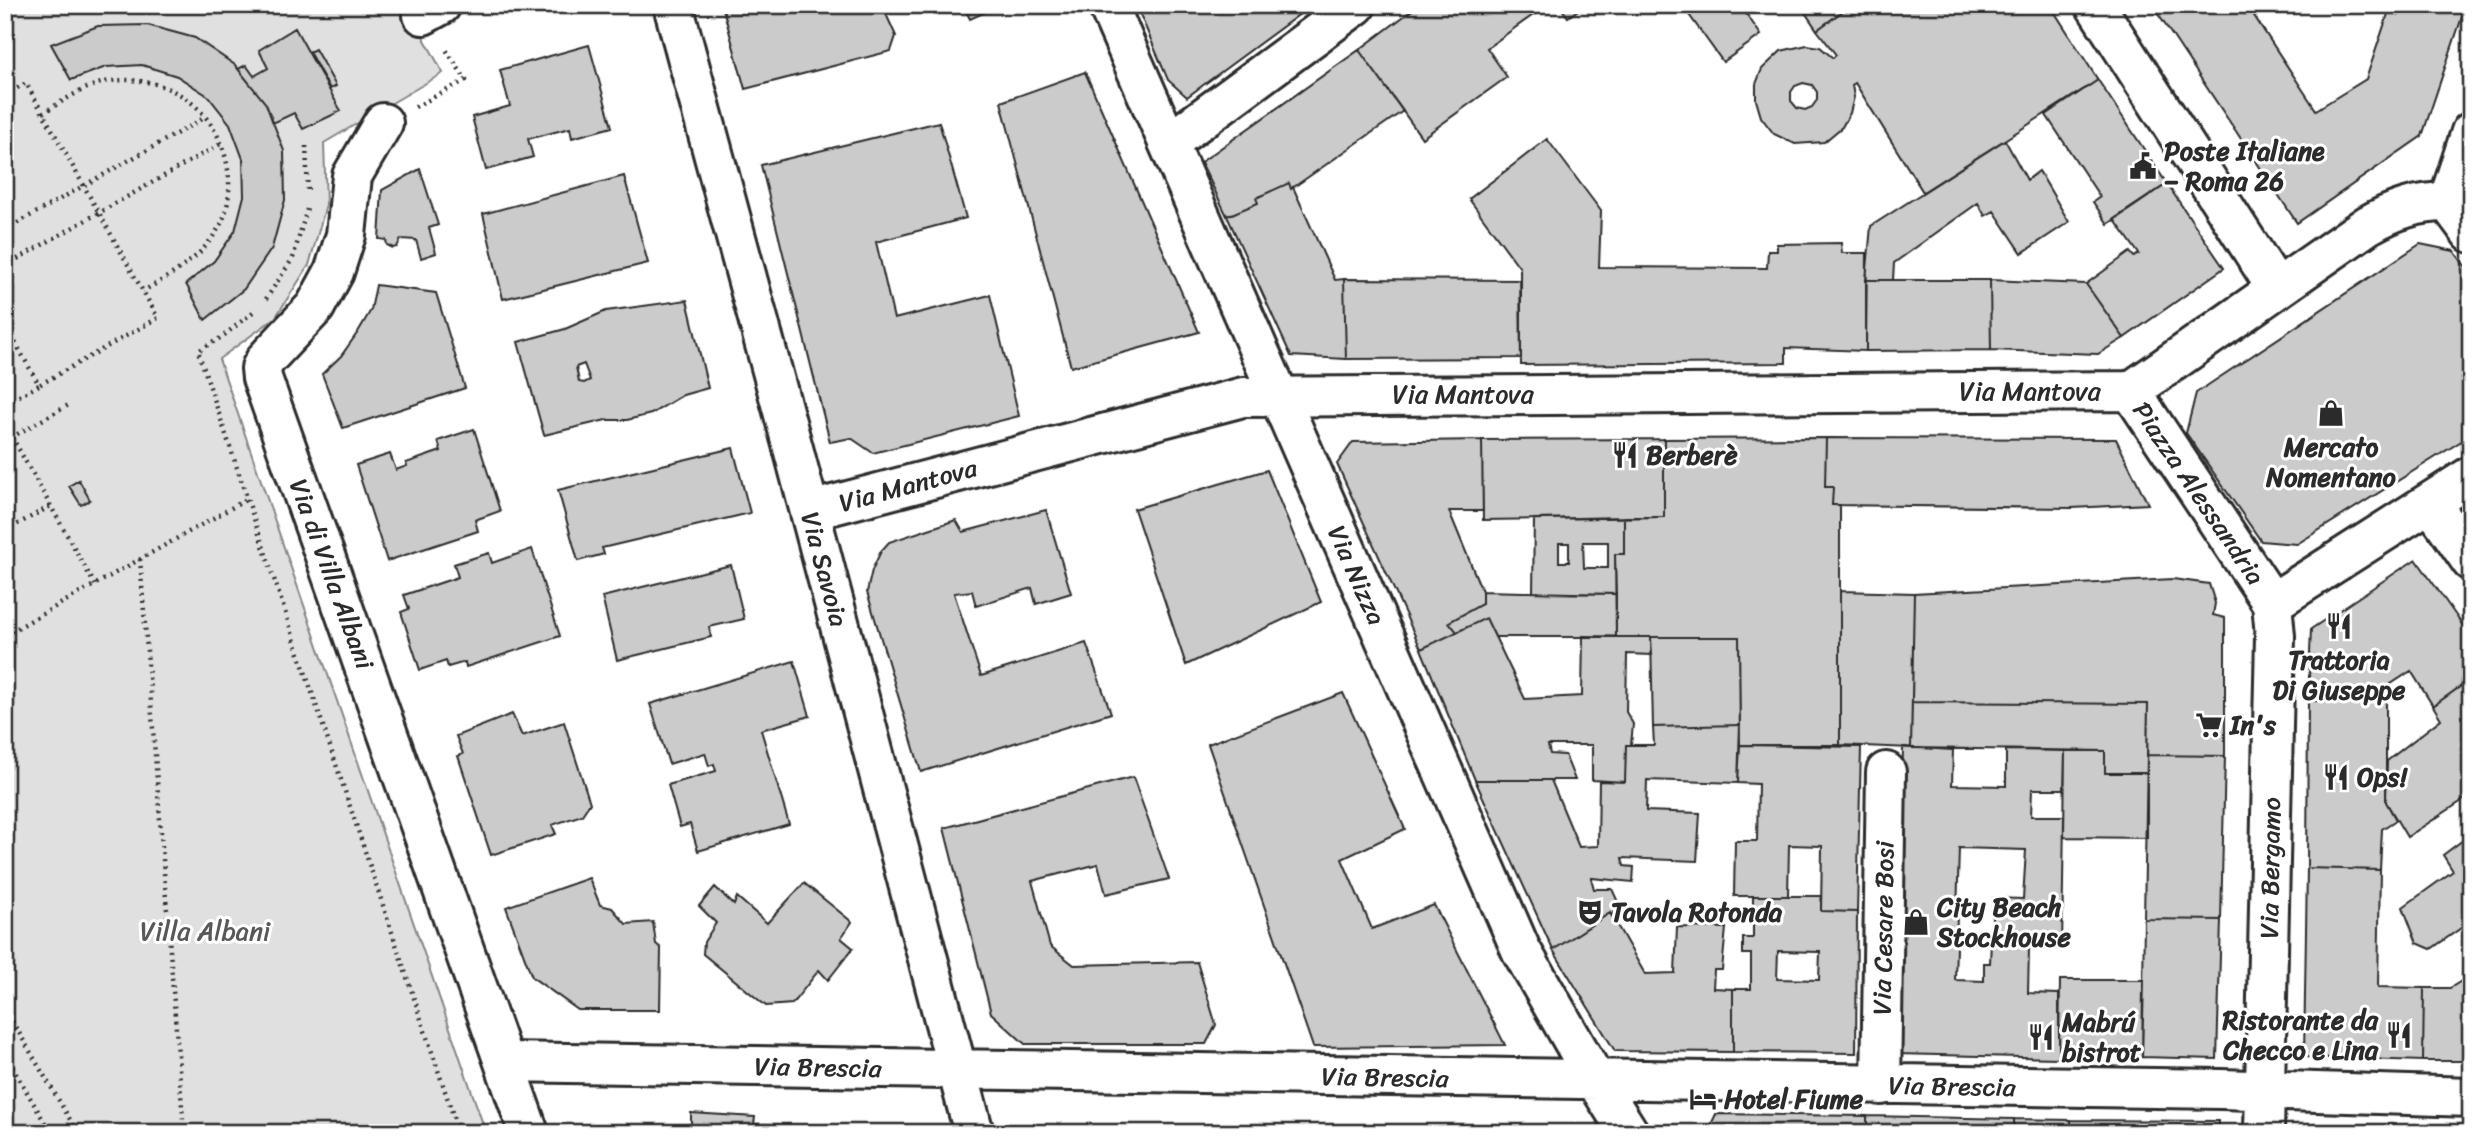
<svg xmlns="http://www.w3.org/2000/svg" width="2476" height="1138" font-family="Sriracha,sans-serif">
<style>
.green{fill:#e0e0e0;stroke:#868686;stroke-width:2}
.building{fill:#cbcbcb;stroke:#2b2b2b;stroke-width:2;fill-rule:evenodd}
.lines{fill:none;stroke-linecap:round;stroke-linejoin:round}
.minor-casing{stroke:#2b2b2b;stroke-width:44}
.path{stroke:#2b2b2b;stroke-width:4.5;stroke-dasharray:2 5;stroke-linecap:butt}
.minor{stroke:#fff;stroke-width:38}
.labels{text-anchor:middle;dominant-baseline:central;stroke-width:6;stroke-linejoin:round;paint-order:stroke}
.poi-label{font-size:26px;font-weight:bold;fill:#2b2b2b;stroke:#fff;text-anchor:start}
.street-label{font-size:26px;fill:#2b2b2b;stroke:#fff}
.park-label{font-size:26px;fill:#585858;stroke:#fff}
</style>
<rect width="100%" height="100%" fill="#fff"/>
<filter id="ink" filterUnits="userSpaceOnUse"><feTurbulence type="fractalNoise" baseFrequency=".0143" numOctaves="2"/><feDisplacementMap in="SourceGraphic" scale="14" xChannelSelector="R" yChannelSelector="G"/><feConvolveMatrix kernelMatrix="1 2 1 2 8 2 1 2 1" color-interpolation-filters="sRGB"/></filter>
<g filter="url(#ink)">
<path class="green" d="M5,5h401l37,68 -119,70 2,62 -17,60 -34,53 -56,41 267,774h-481z"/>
<path class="building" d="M722,5h138l3,5 9,-5h10l14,31 -5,15 -146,38z
M963,5h38l-31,14z
M1136,5h176l-125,92 -19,-17z
M1419,5h128l-60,43 20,29 -85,61 -63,-88z
M1559,5h26l-17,12z
M1682,5h58l21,30 -38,27z
M1800,5h51l-34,25z
M1851,5h199l48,75 -175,112 -68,-109 -3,2 2,12 -4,16 -8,14 -18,15 -29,2 -21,-10 -13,-17 -5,-17v-16l6,-15 19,-18 26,-6 13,2 13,11 3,-3 -19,-25zM1803,83l9,2 5,7v8l-5,7 -7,3 -8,-2 -6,-7v-9l4,-6z
M2152,5h95l69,105 50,-31 25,-74h75l-44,131 -125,87z
M147,25l48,13 40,27 31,39 18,47 1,49 -13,48 -28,41 -39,31 -19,-36 28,-23 21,-30 9,-35 -1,-37 -13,-35 -22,-28 -31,-20 -35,-11 -36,2 -35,13 -20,-36 47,-18z
M295,28l46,83 -38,18 -9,-16 -21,10 -7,-19 -28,-35 8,-4 8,11 14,-8 -9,-18z
M589,45l23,82 -40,11 -2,-10 -42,11 5,18 -47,13 -14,-53 38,-11 -10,-36z
M315,49l21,37 -6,3 -21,-37z
M1359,50l44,61 -112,78 -2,-6 -33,15 2,5 -31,13 -26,-54z
M1085,72l114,260 -128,35 -70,-265z
M2098,80l69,104 -59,40 -15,-22 7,-5 -54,-82z
M939,122l27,96 -90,24 18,77 96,-24 29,121 -146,37 -22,-15 -21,4 -69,-277z
M1547,139l54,72 -2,56 168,1 1,-17h9v-7l64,-1 1,10h25l-1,98 -80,-3v15l-265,2 -1,-97 -51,-69z
M2005,140l22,40 12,-9 30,51 -47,31 -28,-42 -9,5 -7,-13 -84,60 -1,17h-27l5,-54z
M420,169l18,56 -9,3 7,25 -15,5 -5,-18 -15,-1 -4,8 -4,1 -6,-3 -1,-5 -7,-1 3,-49z
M624,176l24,87 -145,36 -20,-85z
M1289,183l2,6 2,-2 42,93 9,-1 2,80 -55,-3 -64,-140 31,-13 -2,-5z
M2167,184l57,84 -100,70 -38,-54 44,-32 4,5 5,-3 -25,-35z
M2420,244l34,7 17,23v161l-174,109 -36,-3 -75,-108 10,-40z
M1344,279l177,1v78l-175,1z
M1866,280h124l1,70 -125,1z
M1990,280l96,4 38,54 -26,16 -107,-4z
M376,285l60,8 29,95 -122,40 -21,-54 19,-18 17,-24 13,-22z
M687,300l21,88 -25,7 -32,19 -24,6h-21l-62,15 -26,-93 47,-13 41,-18zM584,364l6,16 -6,3 -5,-1 -3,-15z
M474,429l26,82 -25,9 3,11 -91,30 -31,-96 34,-11 6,16 11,-4 -1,-3 35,-12 -3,-10z
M1826,438l-1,49h8l-1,18h8v240h-100l-1,-108h-123l-1,-83h9v-37h40v-78z
M1826,438l290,1 32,65 -76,4 -240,-3 1,-18h-8z
M1664,439v78l-181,3 -1,-80z
M1482,440l1,71h-34l33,80v13l-33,18 8,10 -36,17 -84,-185 16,-22z
M733,448l17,65 -148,35 2,6 -26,7 -20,-71z
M1267,470l54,132 -135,63 -52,-156z
M79,480l11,20 -9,5 -12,-19z
M1046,510l25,83 -35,11 -4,-16 -56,18 -4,-15 -18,2 27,83 105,-33 25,70 -190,59 -54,-180 5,-22 9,-19 8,-9 67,-22 7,12z
M1624,517v37h-9l1,40 -83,-1 1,-74zM1583,542h25v26h-24zM1559,543h10v19h-10z
M532,549l28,87 -94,31 -1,-5 -17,5 -2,-6 -26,9 -19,-58 8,-3 -5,-14 54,-18 -4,-13 35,-11 3,10z
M2416,559l55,78v42l-38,27 -22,-35 -46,30h-57l3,-72z
M731,565l13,54 -35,8 2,10 -94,23 -15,-63z
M2173,579l36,5 6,19 -2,12 12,3v138l-78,-1 1,-51 -236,-2 2,-109z
M1482,591l134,3v43h-121l-9,-19 -29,14 -8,-10 33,-18z
M1840,591l74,2 -3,155 -71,-3z
M1486,618l39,81 57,-3 1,-60 68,1 1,18 -25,-1 -1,58 7,12 -2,21h-5l-1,37 -33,-2v-35h-44l2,9 15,1 10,25h-100l-54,-131z
M1651,637h88l1,88 -87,2z
M794,661l16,55 -49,14 28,94 -91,27 -8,-27 -10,3 -12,-42 48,-14 -2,-7 -5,2 -4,-13 -36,11 -19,-60z
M2471,679v116l-64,42 -21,-35 1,-41 54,-42 -8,-13z
M2386,687v115l10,18 -14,9 -2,41 -73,-2 1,-167h57z
M1343,693l62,136 -63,30 30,70 62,-24 71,140 -192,2 -105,-303z
M1912,702l236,2 -1,69h-42v-22l-194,-3z
M512,714l10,22 42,-14 26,81 -8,12 -30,10 4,9 -65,21 -33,-99 5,-2 -7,-18z
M1740,725l-2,58 -91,-3 -1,31 54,2 -3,48 -75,-3 2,8 10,1 -1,15 -42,-4 3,11h18l6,13 -6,14 -2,-3 -57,37 -78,-170h76l28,67 19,-1 1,-65 26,1 1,-37h28l-1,-18z
M1740,745l121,2 -4,165 -36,-1 1,-65 -33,-1 -1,51h-54l1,-55h22l1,-57 -20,-1z
M1903,747l50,3 -1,35 54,1v-36l59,1 -1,38h-32l-1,27h33l-2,133 -33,-1 -1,45 31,1v64l-162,-4zM1959,848l67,2 -3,49 -30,-1 -3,65h-6v18l-29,-1z
M2065,751h40v22h42v65l-83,-1z
M2147,755l78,1 -4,164 -77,-1z
M1133,777l36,102 -63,15 -8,-30 -66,17 18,65 24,19 123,-3 19,63 -10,19h-181l-34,-31 -47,-185z
M2471,834v87l-40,28 -14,-6 -14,-36 50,-36 -10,-16z
M2307,868l73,2 -2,117 46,1 -1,73 -119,-4z
M589,878l11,27 12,3 14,16 27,-2 3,22 5,4 -1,62h-82l-46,-33 -26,-70z
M804,883l48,39 -11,16 12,10 -25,32 -9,-10 -27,34 -26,2 -63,-52 1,-12 12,-19 -17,-17 16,-19 19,18 3,-8 30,26z
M1753,896h68v15l36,1 -1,141 -123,-1v-63h18v-35h-8v-16h10zM1778,951l42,1 -1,28 -42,-1z
M1610,913l35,61 30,-1 2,-46 49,1 -4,42h-8l-1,18 20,1v63l-118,-1 -62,-101z
M2144,919l77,1 -4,139 -75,-2z
M2471,975v86h-48l1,-73h26z
M2060,980h84l-2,77 -83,1z
M691,1113l64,4 -1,7 53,2v7h-116z
M1716,1114l151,2v17h-160z
M1867,1116l147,3v14h-147z
M2014,1119l57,1v13h-57z
M2071,1120l147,1v12h-147z
M2304,1125l164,1 3,3v4h-167z
M1045,1131l152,2h-154z"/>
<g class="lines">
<defs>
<path id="minor" d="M673,5l120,443 181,685
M1108,5l413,945 75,131 33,52
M2095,5l182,284
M423,15l18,-10
M383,123l-31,53 -6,59 -12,37 -19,35 -49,52 -5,9 1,10 267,755
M1169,143l187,-138
M2448,202l23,-70
M2131,391l141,212 199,-127
M2131,391l237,-166c26,-15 50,-23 80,-23l23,31
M2431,503l40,58
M810,511l433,-114 888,-6
M505,1062l1716,27 250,8
M1881,1085l5,-313
M2264,1133l11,-497 -3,-33"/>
</defs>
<use href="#minor" class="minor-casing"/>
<path class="path" d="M5,95l21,-12 132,235 -119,67
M415,107l51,-27 -21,-32
M43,113c20,-12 44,-29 68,-32 64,-8 115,36 118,100 1,15 -2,33 -10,46 -18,32 -46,47 -76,64
M306,146l2,48
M5,230l201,-113
M5,266l217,-123
M266,299l27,-41 14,-49
M253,312l-31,25 -24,14 261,782
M5,324l34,61 -34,19
M12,437l83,148
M5,441l67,-38
M5,531l46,-25
M140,559l44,574
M5,635l244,-137
M5,1009l73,124
M5,1055l46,78"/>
<use href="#minor" class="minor"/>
</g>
</g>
<defs>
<symbol id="civic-bare" viewBox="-9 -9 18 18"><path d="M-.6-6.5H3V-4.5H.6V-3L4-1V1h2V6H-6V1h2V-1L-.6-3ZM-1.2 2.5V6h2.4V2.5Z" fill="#2b2b2b" stroke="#fff" stroke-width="2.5" paint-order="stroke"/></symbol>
<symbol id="shop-bare" viewBox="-9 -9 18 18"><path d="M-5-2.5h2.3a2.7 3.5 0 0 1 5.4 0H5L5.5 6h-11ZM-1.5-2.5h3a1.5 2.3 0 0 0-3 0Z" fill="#2b2b2b" stroke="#fff" stroke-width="2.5" paint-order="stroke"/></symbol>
<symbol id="restaurant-bare" viewBox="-9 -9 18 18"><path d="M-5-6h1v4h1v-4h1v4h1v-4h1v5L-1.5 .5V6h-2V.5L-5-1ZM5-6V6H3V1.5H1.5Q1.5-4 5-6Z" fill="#2b2b2b" stroke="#fff" stroke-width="2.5" paint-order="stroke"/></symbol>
<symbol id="supermarket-bare" viewBox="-9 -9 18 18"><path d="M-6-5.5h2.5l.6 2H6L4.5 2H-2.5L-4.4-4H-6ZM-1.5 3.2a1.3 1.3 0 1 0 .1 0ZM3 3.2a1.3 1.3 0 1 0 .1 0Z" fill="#2b2b2b" stroke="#fff" stroke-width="2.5" paint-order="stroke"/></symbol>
<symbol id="theatre-bare" viewBox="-9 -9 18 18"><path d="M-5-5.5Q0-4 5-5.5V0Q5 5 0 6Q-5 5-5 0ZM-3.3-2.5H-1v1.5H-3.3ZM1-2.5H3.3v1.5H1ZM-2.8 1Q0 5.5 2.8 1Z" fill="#2b2b2b" stroke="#fff" stroke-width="2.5" paint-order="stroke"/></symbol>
<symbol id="hotel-bare" viewBox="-9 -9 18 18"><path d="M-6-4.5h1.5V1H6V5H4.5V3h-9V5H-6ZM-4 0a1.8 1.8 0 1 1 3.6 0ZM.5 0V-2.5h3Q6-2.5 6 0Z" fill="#2b2b2b" stroke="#fff" stroke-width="2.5" paint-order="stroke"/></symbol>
</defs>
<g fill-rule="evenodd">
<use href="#civic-bare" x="2124" y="147" width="38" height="38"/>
<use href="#shop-bare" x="2312" y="394" width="38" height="38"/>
<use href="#restaurant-bare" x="1606" y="436" width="38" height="38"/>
<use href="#restaurant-bare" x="2320" y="607" width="38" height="38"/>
<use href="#supermarket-bare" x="2190" y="706" width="38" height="38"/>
<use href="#restaurant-bare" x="2317" y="758" width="38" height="38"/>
<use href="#theatre-bare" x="1571" y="893" width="38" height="38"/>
<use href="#shop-bare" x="1897" y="903" width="38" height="38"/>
<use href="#restaurant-bare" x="2380" y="1016" width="38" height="38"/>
<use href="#restaurant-bare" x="2022" y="1018" width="38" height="38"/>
<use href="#hotel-bare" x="1684" y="1080" width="38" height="38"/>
</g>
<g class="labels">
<g class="poi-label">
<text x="2164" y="151">Poste Italiane<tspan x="2164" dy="30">– Roma 26</tspan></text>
<text x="2331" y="447" text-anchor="middle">Mercato<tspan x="2331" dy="30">Nomentano</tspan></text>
<text x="1646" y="455">Berberè</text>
<text x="2339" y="660" text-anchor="middle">Trattoria<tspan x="2339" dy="30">Di Giuseppe</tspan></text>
<text x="2230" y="725">In's</text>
<text x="2357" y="777">Ops!</text>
<text x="1937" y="907">City Beach<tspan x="1937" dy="30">Stockhouse</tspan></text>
<text x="1611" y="912">Tavola Rotonda</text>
<text x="2378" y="1020" text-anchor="end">Ristorante da<tspan x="2378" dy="30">Checco e Lina</tspan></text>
<text x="2062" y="1022">Mabrú<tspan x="2062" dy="30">bistrot</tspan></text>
<text x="1724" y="1099">Hotel Fiume</text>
</g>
<g class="street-label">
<text x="2030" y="391">Via Mantova</text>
<text x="1463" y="394">Via Mantova</text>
<text transform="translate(908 485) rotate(-15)">Via Mantova</text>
<text transform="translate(2199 493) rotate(56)">Piazza Alessandria</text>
<text transform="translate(825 569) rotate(75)">Via Savoia</text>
<text transform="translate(332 574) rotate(70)">Via di Villa Albani</text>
<text transform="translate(1357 575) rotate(66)">Via Nizza</text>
<text transform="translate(2270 868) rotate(-89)">Via Bergamo</text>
<text transform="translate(1883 928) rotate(-89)">Via Cesare Bosi</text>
<text transform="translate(818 1067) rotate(1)">Via Brescia</text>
<text transform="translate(1385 1077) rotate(1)">Via Brescia</text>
<text transform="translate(1952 1086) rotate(1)">Via Brescia</text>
</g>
<g class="park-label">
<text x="205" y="931">Villa Albani</text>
</g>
</g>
<rect width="2476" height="1138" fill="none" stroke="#fff" stroke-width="28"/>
<rect x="14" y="14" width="2448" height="1110" fill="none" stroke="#2b2b2b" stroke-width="2.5" filter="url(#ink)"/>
</svg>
